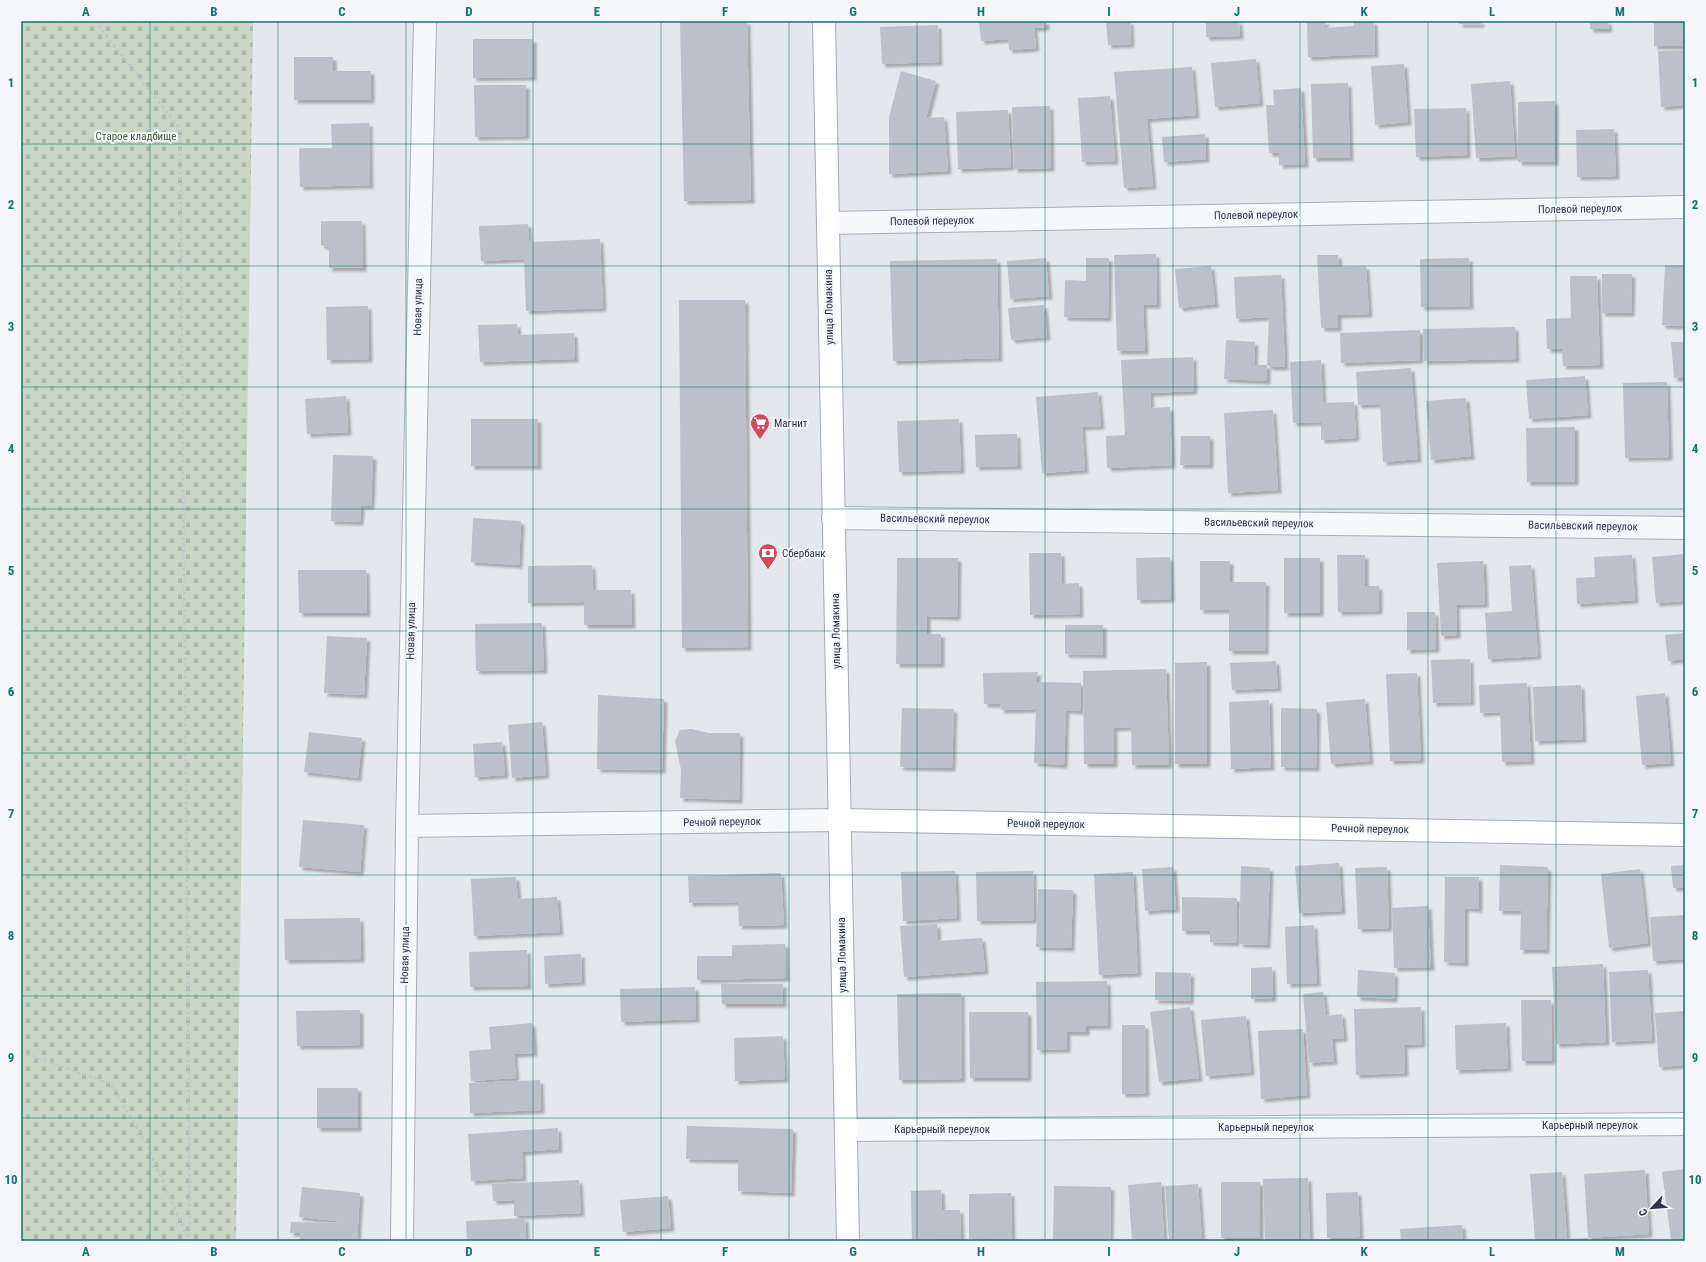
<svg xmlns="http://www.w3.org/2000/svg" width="1706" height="1262" font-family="'Roboto Condensed',sans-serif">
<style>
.cemetery{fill:url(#cemetery-stones)}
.building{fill:#bbc0ca;filter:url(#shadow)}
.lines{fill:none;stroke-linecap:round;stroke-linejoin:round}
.minor-casing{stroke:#a9aeb7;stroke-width:24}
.major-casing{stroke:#a3abb8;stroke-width:24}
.path{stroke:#c2c5cb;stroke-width:2.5;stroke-dasharray:3 3;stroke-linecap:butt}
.minor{stroke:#f7f8fa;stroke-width:22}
.major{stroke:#fff;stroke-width:22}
.grid{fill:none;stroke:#0f766e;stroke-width:1;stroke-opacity:0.55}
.labels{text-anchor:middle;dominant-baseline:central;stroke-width:4;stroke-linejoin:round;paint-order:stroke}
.park-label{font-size:11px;fill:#3f6138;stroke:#f4f6f9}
.street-label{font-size:11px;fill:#2b3445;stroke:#f4f6f9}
.poi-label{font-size:11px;fill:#2b3445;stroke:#f4f6f9;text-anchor:start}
.neatline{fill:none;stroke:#0f766e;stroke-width:1.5}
.grid-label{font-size:13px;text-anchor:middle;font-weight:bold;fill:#0f766e}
</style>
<defs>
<pattern id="cemetery-stones" width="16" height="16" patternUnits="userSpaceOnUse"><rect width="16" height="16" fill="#c9d6c5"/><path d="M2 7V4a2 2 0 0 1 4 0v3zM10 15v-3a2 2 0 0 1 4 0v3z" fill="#adb8ab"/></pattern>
<filter id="shadow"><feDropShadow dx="3.5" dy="3.5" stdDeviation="1" flood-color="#0004"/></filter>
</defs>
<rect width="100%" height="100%" fill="#e4e7ec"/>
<path class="cemetery" d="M21,21h232l-17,1220h-215z"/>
<path class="building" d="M680,21h67l4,179 -67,1z
M979,21h67v6l-12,1 2,20 -27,2 -1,-11 -27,2z
M1106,21h24l1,23 -23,1z
M1206,21h33l1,15 -34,1z
M1307,21h18v7l29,-2 -1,-5h21l1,33 -67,3z
M1459,21h22v3h-22z
M1590,21h18l1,8h-19z
M1654,21h31v25h-31z
M938,25l1,37 -57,2 -2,-37z
M473,39h60v38l-60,1z
M1685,50v55l-24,2 -3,-56z
M294,57h39v14h38v29h-77z
M1256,59l4,44 -45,4 -4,-44z
M1404,64l4,58 -33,3 -4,-59z
M1192,67l4,48 -49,4 6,67 -29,2 -10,-116z
M901,71l35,10 -10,37 18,-1 4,54 -59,3v-57z
M1510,81l5,75 -39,2 -5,-74z
M1348,83l2,75h-37l-2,-74z
M474,85h52v51l-51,1z
M1301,88l4,76 -26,1v-12h-10l-3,-48h8l-1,-15z
M1110,96l5,65 -33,1 -4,-64z
M1555,101v61h-37v-60z
M1050,106l1,62 -37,1 -2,-62z
M1466,108l1,47 -51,2 -2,-48z
M1008,110l3,57 -53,2 -2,-57z
M369,123l1,62 -70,2 -1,-39h33l-1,-24z
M1614,129l2,47 -39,1 -1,-47z
M1205,134l1,25 -42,3 -2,-25z
M321,221h41l1,47h-34v-21l-8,-2z
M528,224l1,18 71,-3 3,69 -77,3 -2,-52 -43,2 -2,-35z
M1156,254l1,51h-14l2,46h-28l-3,-96z
M1317,255h21l1,12 27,-1 3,48 -31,1v13h-17z
M1046,258l3,38 -39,3 -3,-38z
M1086,258h23l-1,60 -44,-1 1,-37 21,1z
M1469,258l1,48 -49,1 -1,-48z
M997,259l2,99 -106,3 -3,-100z
M1665,265h20v61l-23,-1z
M1211,266l4,38 -36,4 -4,-39z
M1602,274h30l-1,39h-29z
M1281,275l4,92h-14l-4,-2v16l-43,-2 2,-39 29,2 -1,23h13l2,-48 -33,2 -2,-42z
M1570,276h27l3,89 -37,1 -1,-17h-15l-1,-30 25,-1z
M679,300h66l3,347 -66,1z
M1044,305l3,32 -36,3 -3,-32z
M368,306l1,53 -42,1 -1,-53z
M517,324l1,11 56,-2 1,26 -95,3 -2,-37z
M1515,327l1,32 -92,2 -1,-32z
M1420,330v30l-79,3 -1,-30z
M1671,342h14v36h-11z
M1193,357l1,34 -44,2 1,15 19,-1 2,58 -65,3 -1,-32 19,-1 -4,-75z
M1321,360l2,43 31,-1 2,36 -35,2v-18l-28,1 -3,-61z
M1411,368l7,91 -35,3 -3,-58 -22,1 -2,-33z
M1585,376l3,39 -59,4 -3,-39z
M1667,382l2,75 -44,1 -2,-75z
M1098,392l3,34 -19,1 3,43 -43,3 -6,-76z
M346,396l2,36 -41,2 -2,-35z
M1466,398l5,58 -40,4 -5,-59z
M1273,410l5,80 -50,3 -4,-80z
M471,419h67v47h-67z
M959,419l2,51 -62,2 -2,-51z
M1575,427v55h-48l-1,-54z
M1017,434l1,32 -42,1 -1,-32z
M1181,436h29v29h-30z
M333,455l40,1 -2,50h-10l-1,16 -29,-1z
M473,518l48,3 -2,44 -48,-3z
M1029,553h32l1,31 17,-1 1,31 -50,1z
M1685,554v47l-29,2 -4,-46z
M1337,555h28v31h14v25l-41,1z
M1632,555l3,45 -58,4 -1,-26 19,-1 -1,-20z
M1170,557l1,42 -34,1 -1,-42z
M897,558h61l-1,59 -30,-1v18h14v30h-45z
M1284,558h36v55h-36z
M1200,561h30v21h36l-1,69h-36v-41h-29z
M1483,561l2,43 -29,1 1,30 -16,1 -4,-73z
M592,565l1,25h38l1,35h-48v-23l-56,1v-37z
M1531,565l7,91 -50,3 -3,-46 27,-2 -3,-45z
M298,570h68l1,43h-68z
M1407,612h28l1,37 -29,1z
M542,623l2,47 -68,1 -1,-47z
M1065,625h38v30l-38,-1z
M1685,633v26l-17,2 -3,-26z
M327,636l40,2 -3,57 -40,-2z
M1470,659l1,43 -38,1 -2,-43z
M1276,661l2,27 -46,2 -2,-27z
M1207,662v102h-32v-101z
M1166,669l3,96h-37l-1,-38 -17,1v36h-30l-1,-93z
M1038,672l-2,10 45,1 -1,28 -14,-1 -2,55 -30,-2 2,-54 -35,1 -1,-6h-16l-1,-31z
M1417,673l4,87 -31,1 -4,-87z
M1527,683l4,78 -29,1 -2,-50 -20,1 -1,-28z
M1581,685l2,54 -48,2 -2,-54z
M1665,693l6,70 -29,2 -6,-69z
M1683,693h2v10h-1z
M598,695l66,4 -2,71 -65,-1z
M1365,699l5,62 -39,3 -5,-62z
M1269,700l2,67 -40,2 -2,-67z
M902,708l52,1 -2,59 -52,-1z
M1281,708l36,1 -1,59 -35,-1z
M542,722l4,53 -34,3 -4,-53z
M691,729l18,4h31l-1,67 -59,-2 1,-28 -6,-29 5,-11z
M309,732l53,6 -4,40 -54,-6z
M502,742l3,33 -30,2 -2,-33z
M303,820l61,5 -4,47 -61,-5z
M1339,863l3,48 -43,2 -4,-47z
M1500,865l48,2 -2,83h-26l1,-39h-22z
M1685,865v22l-12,1 -2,-22z
M1241,866l29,2 -3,77 -28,-1z
M1173,867l3,42 -31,2 -3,-42z
M1387,867l2,61 -31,1 -3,-61z
M1640,869l8,74 -39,5 -8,-74z
M955,871l2,47 -54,3 -2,-49z
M1033,871l1,49 -57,1 -1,-49z
M1133,872l5,101 -39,2 -5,-101z
M781,873l3,52 -45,1 -1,-24 -49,1 -1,-27z
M516,877l2,22 39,-2 3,35 -86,4 -3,-57z
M1445,877h34v32l-14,-1v55l-21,-1z
M1038,889l35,1 -2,58 -35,-1z
M1182,897l55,1 -1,45 -26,-1v-11h-28z
M1428,906l3,61 -37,1 -2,-60z
M1685,915v44l-32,2 -3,-44z
M360,918l1,41 -76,1 -1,-41z
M937,924l1,17 44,-3 3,33 -81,6 -4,-51z
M1314,925l3,58 -30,1 -2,-57z
M785,944l1,34 -89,2v-24h35v-11z
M527,950l1,36 -58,1 -1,-35z
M581,954l1,28 -37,2 -1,-28z
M1603,964l3,78 -50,2 -4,-77z
M1272,967l1,31 -22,1v-31z
M1358,970l37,3 -1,26 -37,-2z
M1648,970l4,70 -40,2 -3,-70z
M1155,972l36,1 -1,28 -35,-1z
M1107,981l1,45h-22v6h-19v17l-30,1 -1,-68z
M721,984h62v20h-61z
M695,987l1,32 -75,3 -1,-33z
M1323,992l3,24 16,-2 2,24 -12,1 2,22 -25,2 -6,-69z
M961,993l1,86 -63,1 -2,-86z
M1521,1000h30l1,61h-30z
M1190,1007l9,71 -40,4 -9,-70z
M1421,1007l1,37 -18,1 1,28 -49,2 -2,-66z
M360,1010v35l-63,1 -1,-35z
M1685,1011v54l-26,2 -4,-54z
M969,1012h59v66h-58z
M1246,1016l5,56 -45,4 -5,-56z
M532,1023l2,30 -20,1 2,24 -45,3 -2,-30 22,-2 -2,-22z
M1506,1023l2,45 -52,2 -1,-45z
M1122,1025h23l1,68 -24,1z
M1303,1029l4,66 -46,4 -3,-68z
M783,1036l2,43 -50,2 -1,-43z
M540,1080l1,30 -71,3 -1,-30z
M317,1088h41v40h-41z
M687,1126l106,3 -2,64 -53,-2v-31l-52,-1z
M558,1128l1,21 -37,3 1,26 -52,3 -3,-47z
M1685,1169v69l-14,2 -9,-68z
M1645,1170l4,64 -61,4 -4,-64z
M1562,1172l5,67 21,-1 1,3h-54l-5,-67z
M1308,1178l2,63h-45l-2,-62z
M579,1180l2,33 -67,3v-16l-21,1 -1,-17z
M1161,1182l3,58 -32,1 -4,-56z
M1221,1182h39v56h-39z
M1198,1184l4,57h-33l-4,-55z
M1054,1186l57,1 -1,54h-57z
M302,1187l58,6 -3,48h-57v-8h-10l1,-11 64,1 -56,-6z
M941,1190l1,20h18l1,29h-23v2h-26l-1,-50z
M1358,1192l2,45 -33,1 -1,-45z
M1011,1193l1,48 -43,-2v-45z
M668,1196l3,32 -48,4 -3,-32z
M525,1218l1,23h-59l-1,-20z
M1462,1225l1,16h-62l-1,-12z"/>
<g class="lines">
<defs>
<path id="minor" d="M828,223l857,-16
M833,518l852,10
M407,826l432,-6
M846,1130l839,-6
M402,1241l5,-415 18,-805"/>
<path id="major" d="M824,21l24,1220
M839,820l846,15"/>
</defs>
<use href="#minor" class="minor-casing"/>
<use href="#major" class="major-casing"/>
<path class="path" d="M95,21l85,108 10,1112
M21,1052l90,32 37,63 41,94"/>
<use href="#minor" class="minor"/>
<use href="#major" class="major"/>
</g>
<path class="grid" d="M150,21v1220M278,21v1220M406,21v1220M533,21v1220M661,21v1220M789,21v1220M917,21v1220M1045,21v1220M1173,21v1220M1300,21v1220M1428,21v1220M1556,21v1220M21,144h1664M21,266h1664M21,387h1664M21,509h1664M21,631h1664M21,753h1664M21,875h1664M21,996h1664M21,1118h1664"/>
<defs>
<symbol id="supermarket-pin" viewBox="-11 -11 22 30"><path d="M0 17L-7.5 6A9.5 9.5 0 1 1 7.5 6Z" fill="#d1495b" stroke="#f4f6f9"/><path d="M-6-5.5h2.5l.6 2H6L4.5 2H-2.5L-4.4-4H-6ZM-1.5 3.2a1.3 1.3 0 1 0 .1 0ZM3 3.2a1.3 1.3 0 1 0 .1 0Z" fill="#fff"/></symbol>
<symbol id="bank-pin" viewBox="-11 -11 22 30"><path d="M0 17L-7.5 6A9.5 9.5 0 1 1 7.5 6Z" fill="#d1495b" stroke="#f4f6f9"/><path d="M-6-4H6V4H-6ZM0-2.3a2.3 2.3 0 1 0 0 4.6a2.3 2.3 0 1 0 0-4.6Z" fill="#fff"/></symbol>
</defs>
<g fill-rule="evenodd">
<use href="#supermarket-pin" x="749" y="412" width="22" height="30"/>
<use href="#bank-pin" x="757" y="542" width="22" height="30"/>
</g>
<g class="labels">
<g class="park-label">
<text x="136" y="136">Старое кладбище</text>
</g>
<g class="street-label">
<text transform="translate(1580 209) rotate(-1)">Полевой переулок</text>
<text transform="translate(1256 215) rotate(-1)">Полевой переулок</text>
<text transform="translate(932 221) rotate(-1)">Полевой переулок</text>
<text transform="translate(418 307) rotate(-89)">Новая улица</text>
<text transform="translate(829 307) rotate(-91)">улица Ломакина</text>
<text transform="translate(935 519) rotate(1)">Васильевский переулок</text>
<text transform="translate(1259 523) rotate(1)">Васильевский переулок</text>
<text transform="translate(1583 526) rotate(1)">Васильевский переулок</text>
<text transform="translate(411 631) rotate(-89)">Новая улица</text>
<text transform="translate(836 631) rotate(-91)">улица Ломакина</text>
<text transform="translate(722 822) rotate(-1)">Речной переулок</text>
<text transform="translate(1046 824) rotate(1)">Речной переулок</text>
<text transform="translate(1370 829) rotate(1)">Речной переулок</text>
<text transform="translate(405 955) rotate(-89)">Новая улица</text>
<text transform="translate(842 955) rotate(-91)">улица Ломакина</text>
<text x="1590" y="1125">Карьерный переулок</text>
<text x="1266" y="1127">Карьерный переулок</text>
<text x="942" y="1129">Карьерный переулок</text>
</g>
<g class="poi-label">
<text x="774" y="423">Магнит</text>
<text x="782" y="553">Сбербанк</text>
</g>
</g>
<rect width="1706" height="1262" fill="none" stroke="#f4f6f9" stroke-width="44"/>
<g transform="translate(1652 1208) rotate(244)" stroke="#f4f6f9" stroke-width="3" paint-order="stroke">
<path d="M0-3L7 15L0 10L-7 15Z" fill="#2b3445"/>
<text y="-6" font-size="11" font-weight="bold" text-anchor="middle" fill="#2b3445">С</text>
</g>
<rect x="22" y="22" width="1662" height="1218" class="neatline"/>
<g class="grid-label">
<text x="86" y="16">A</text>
<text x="214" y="16">B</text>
<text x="342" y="16">C</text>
<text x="469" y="16">D</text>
<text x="597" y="16">E</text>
<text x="725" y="16">F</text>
<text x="853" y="16">G</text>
<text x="981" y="16">H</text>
<text x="1109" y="16">I</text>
<text x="1237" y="16">J</text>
<text x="1364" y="16">K</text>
<text x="1492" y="16">L</text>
<text x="1620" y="16">M</text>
<text x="11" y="87">1</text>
<text x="1695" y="87">1</text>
<text x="11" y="209">2</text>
<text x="1695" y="209">2</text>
<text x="11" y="331">3</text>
<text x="1695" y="331">3</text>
<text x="11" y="453">4</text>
<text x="1695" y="453">4</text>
<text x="11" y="575">5</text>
<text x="1695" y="575">5</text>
<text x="11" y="696">6</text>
<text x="1695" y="696">6</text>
<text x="11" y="818">7</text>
<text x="1695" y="818">7</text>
<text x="11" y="940">8</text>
<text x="1695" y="940">8</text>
<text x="11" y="1062">9</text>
<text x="1695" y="1062">9</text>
<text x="11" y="1184">10</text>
<text x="1695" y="1184">10</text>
<text x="86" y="1256">A</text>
<text x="214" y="1256">B</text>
<text x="342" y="1256">C</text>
<text x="469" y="1256">D</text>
<text x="597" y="1256">E</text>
<text x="725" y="1256">F</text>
<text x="853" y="1256">G</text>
<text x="981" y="1256">H</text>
<text x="1109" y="1256">I</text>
<text x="1237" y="1256">J</text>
<text x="1364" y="1256">K</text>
<text x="1492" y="1256">L</text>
<text x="1620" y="1256">M</text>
</g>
</svg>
